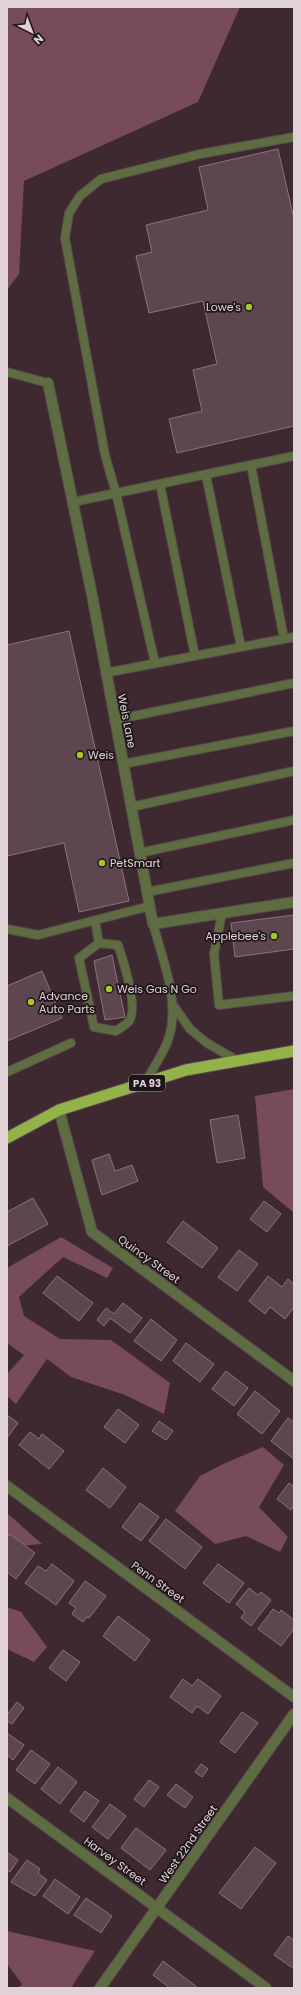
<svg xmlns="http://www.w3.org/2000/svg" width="301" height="1995" font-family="Poppins,sans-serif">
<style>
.green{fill:#774a5c}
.building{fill:#5d464f;stroke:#8b727b}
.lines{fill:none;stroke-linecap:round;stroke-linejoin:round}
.service-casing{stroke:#5b474f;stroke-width:10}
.minor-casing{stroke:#5b474f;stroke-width:12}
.tertiary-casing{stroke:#5b474f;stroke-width:12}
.trunk-casing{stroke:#5b474f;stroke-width:13}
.service{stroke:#5e6c41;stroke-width:8}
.minor{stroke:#5e6c41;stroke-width:10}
.tertiary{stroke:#5e6c41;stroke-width:10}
.trunk{stroke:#94b24a;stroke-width:11}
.poi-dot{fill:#a2c929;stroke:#1e1518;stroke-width:1.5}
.labels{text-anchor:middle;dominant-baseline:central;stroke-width:3.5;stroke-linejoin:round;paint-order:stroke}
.shield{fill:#1e1518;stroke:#a6999e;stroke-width:1}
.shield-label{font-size:10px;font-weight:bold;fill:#e0d2d7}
.poi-label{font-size:11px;fill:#e0d2d7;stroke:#1e1518;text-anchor:start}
.street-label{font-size:11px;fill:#e0d2d7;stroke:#1e1518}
</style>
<rect width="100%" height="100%" fill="#3e2931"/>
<path class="green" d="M7,7h233l-42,95 -174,79 -5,93 -12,16z
M294,1089v124l-31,-26 -8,-91z
M61,1237l52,31 -6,10 -44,-21 -44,40 5,19 36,23 51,1 59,43 -6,31 -39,-19 -54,-18 -24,-18 -31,45 -9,-8v-22l17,-19 -17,-12v-75z
M263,1447l21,18 -25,42 29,30 -8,15 -34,-16 -31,8 -40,-33 25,-35 23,-12z
M7,1513l35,31 -35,3z
M7,1607l14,5 26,35 -13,15 -27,-13z
M7,1931l88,20 -24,37h-53l4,-4 -15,-20z"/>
<path class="building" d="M278,149l16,70v207l-117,27 -8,-34 33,-8 -9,-41 24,-6 -14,-63 -54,12 -13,-57 16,-4 -6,-27 62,-15 -9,-43z
M69,631l60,270 -50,11 -15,-69 -57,13v-211z
M294,915v34l-59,8 -4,-34z
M112,955l13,62 -20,3 -11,-59z
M42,971l20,47 -55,23v-55z
M238,1115l7,43 -28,5 -7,-43z
M109,1154l6,17 17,-6 6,16 -36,14 -10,-35z
M33,1198l15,26 -41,22v-34z
M264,1201l17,13 -14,18 -17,-13z
M183,1221l35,27 -16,20 -35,-26z
M239,1250l19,14 -21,27 -19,-14z
M57,1276l36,27 -14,18 -36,-28z
M268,1276l14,11 6,-8 6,5v23l-9,12 -15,-12 -5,7 -16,-13z
M123,1303l19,15 -12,15 -20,-15 -6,8 -7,-6 9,-12 8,6z
M151,1319l26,21 -16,21 -27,-20z
M186,1343l28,21 -14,18 -27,-21z
M226,1371l22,17 -14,18 -22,-17z
M255,1391l25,20 -18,23 -25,-20z
M118,1409l21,16 -14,18 -21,-16z
M7,1415l11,8 -11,15z
M288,1418l6,4v37l-23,-18z
M159,1421l14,10 -7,9 -14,-9z
M30,1432l9,7 3,-5 22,17 -15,18 -30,-24z
M103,1468l23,19 -16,21 -24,-18z
M289,1483l5,4v18l-3,5 -14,-11z
M140,1503l19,14 -18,24 -19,-14z
M166,1519l36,28 -17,22 -36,-28z
M10,1534l25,19 -19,26 -9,-7v-35z
M52,1564l22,17 -18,24 -31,-22 13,-17 8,5z
M218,1564l26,19 -15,20 -26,-20z
M85,1581l21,15 -17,22 -2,-1 -4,5 -11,-8 4,-6 -7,-5z
M249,1588l9,7 3,-3 10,8 -20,26 -10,-8 4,-6 -9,-8z
M273,1609l6,4 2,-3 13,10v9l-13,17 -23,-17z
M118,1616l32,24 -15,21 -32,-25z
M63,1650l17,12 -14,19 -17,-13z
M183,1679l9,7 6,-7 23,17 -13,18 -11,-8 -5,7 -22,-16z
M17,1702l7,6 -12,16 -5,-3v-6z
M242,1712l16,11 -23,30 -15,-11z
M7,1733l17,12 -11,15 -6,-5z
M31,1750l19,14 -15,20 -19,-14z
M201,1764l7,5 -6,8 -7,-5z
M58,1767l19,15 -17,22 -19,-15z
M149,1780l10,7 -15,20 -10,-8z
M176,1784l17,13 -8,11 -18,-13z
M85,1791l14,10 -15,21 -14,-11z
M110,1804l16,12 -18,23 -16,-12z
M136,1828l30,22 -16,20 -29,-22z
M255,1847l21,16 -35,46 -22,-16z
M7,1852l11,8 -8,12 -3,-2z
M27,1860l13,9 -2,4 9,7 -12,16 -24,-14z
M55,1879l25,18 -12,17 -25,-18z
M86,1898l26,18 -11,17 -27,-18z
M288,1936l6,4v29l-20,-14z
M163,1961l35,27h-28l-17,-13z"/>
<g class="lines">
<defs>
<path id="service" d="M7,372l41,11
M251,465l33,174
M206,475l35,172
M160,484l35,172
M73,502l221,-46
M155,663l-39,-170 -11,-38 -40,-217 4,-25 11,-17 21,-17 99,-25 94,-17
M105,673l189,-36
M114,720l180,-37
M123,764l171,-33
M131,807l163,-36
M139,853l155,-33
M147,892l147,-29
M222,913l-8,41 5,51 75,-9
M95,921l4,22 -20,15 15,69 22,4c4,-3 10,-6 13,-10 10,-13 -6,-61 -11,-76l-19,-2
M7,929l31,6 112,-29
M173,1005l17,24 17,14 31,18
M7,1072l64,-29
M145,1083c7,-13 16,-26 22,-40 15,-38 -4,-82 -14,-119"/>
<path id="minor" d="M48,383l44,212 61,329 141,-22
M59,1110l33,122 202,149
M7,1486l287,211
M7,1798l259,190"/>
<path id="tertiary" d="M100,1988l194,-274"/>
<path id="trunk" d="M7,1138l52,-28 127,-40 108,-19"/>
</defs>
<use href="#service" class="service-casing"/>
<use href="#minor" class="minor-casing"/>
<use href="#tertiary" class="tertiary-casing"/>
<use href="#trunk" class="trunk-casing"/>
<use href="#service" class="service"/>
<use href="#minor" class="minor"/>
<use href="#tertiary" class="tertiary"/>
<use href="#trunk" class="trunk"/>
</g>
<g class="poi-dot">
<circle cx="249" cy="307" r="4"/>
<circle cx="80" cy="755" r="4"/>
<circle cx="102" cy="863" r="4"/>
<circle cx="274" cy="936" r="4"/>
<circle cx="109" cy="989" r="4"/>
<circle cx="31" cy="1002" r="4"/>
</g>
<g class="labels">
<rect class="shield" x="129" y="1075" width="36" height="16" rx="3"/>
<g class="shield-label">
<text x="147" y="1083">PA 93</text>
</g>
<g class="poi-label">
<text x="241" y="307" text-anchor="end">Lowe's</text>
<text x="88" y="755">Weis</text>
<text x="110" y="863">PetSmart</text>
<text x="266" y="936" text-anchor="end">Applebee's</text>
<text x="117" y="989">Weis Gas N Go</text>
<text x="39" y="996">Advance<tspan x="39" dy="13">Auto Parts</tspan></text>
</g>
<g class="street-label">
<text transform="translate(127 721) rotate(79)">Weis Lane</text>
<text transform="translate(149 1259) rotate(36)">Quincy Street</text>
<text transform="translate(158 1582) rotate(36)">Penn Street</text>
<text transform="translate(188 1844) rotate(-55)">West 22nd Street</text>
<text transform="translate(115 1861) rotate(36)">Harvey Street</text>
</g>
</g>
<rect width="301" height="1995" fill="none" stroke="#e0d2d7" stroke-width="16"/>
<g transform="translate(32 32) rotate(138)" stroke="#1e1518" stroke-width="3" paint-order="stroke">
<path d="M0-3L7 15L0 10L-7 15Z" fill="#e0d2d7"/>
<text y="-6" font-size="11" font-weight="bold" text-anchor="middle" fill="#e0d2d7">N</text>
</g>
</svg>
